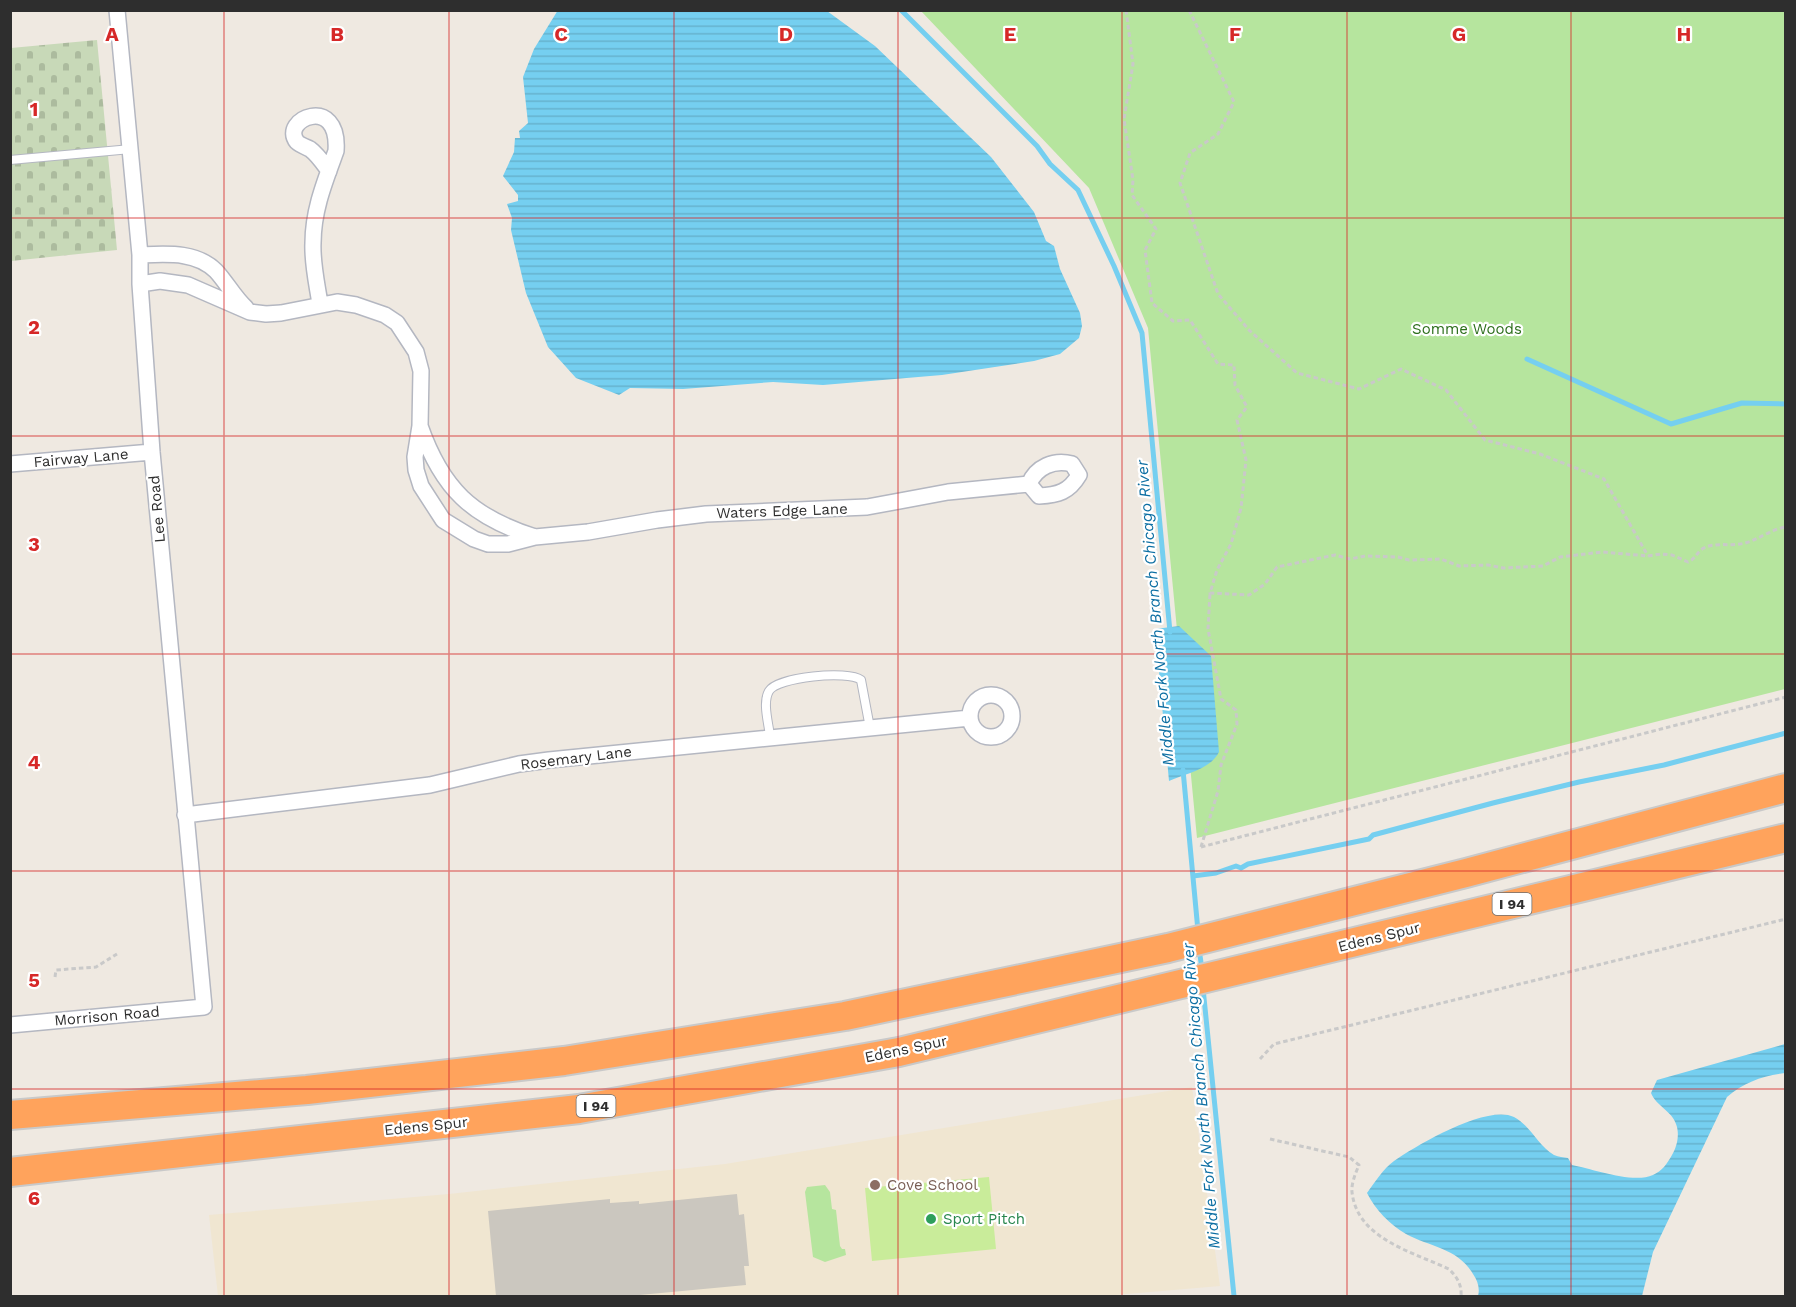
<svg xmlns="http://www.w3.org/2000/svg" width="1796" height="1307" font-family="'Work Sans',sans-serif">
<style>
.education{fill:#f0e6d1}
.cemetery{fill:url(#cemetery-stones)}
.park{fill:#b6e59e}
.pitch{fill:#c9ec9a}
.water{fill:url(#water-rules)}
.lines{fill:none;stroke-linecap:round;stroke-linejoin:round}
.stream{stroke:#75cff0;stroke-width:5}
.building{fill:#cbc7bf}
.lane-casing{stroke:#b4b7c1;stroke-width:10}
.street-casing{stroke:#b4b7c1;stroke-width:18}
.highway-casing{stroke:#c9c9c9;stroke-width:32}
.path{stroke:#c9c9c9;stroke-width:3;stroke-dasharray:4.5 3;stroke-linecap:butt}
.lane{stroke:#fff;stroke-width:8}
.street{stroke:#fff;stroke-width:15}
.highway{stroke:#ffa35c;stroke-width:28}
.grid{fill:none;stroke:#d62828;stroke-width:1.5;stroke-opacity:0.55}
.education-dot{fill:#8d6e63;stroke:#fff;stroke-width:2}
.leisure-dot{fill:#2e9e5b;stroke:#fff;stroke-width:2}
.labels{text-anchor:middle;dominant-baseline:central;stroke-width:4.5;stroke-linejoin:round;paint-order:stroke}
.shield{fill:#fff;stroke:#6d6d6d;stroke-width:1.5}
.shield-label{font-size:14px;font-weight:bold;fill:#2e2e2e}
.park-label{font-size:15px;fill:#2c6e1b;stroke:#fff}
.street-label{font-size:15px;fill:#2e2e2e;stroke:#fff}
.education-label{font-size:15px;fill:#785e54;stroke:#fff;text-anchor:start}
.leisure-label{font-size:15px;fill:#27864d;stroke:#fff;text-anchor:start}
.water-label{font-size:16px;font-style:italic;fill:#0d6fa3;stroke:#fff}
.grid-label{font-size:20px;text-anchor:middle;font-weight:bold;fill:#d62828;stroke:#fff;stroke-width:4.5;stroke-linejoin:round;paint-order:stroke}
</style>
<defs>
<pattern id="cemetery-stones" width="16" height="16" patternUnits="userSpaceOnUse" patternTransform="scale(1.5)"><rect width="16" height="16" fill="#c8d9b8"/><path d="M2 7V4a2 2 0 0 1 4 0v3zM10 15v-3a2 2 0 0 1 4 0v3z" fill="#acbb9e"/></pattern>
<pattern id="water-rules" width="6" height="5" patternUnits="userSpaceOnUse" patternTransform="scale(1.5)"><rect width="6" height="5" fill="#75cff0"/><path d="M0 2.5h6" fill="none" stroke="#66b2ce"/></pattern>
</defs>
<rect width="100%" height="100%" fill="#efe9e1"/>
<path class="education" d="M1192,1087l28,199 -116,10h-886l-9,-81 240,-21 276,-30z"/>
<path class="cemetery" d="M97,40l20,210 -106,11v-213z"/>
<path class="park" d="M921,11h864v678l-588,149 -49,-510 -59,-140z
M825,1185l5,7 2,17 4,1 4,36 2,3h3l1,6 -21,7 -12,-5 -8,-65 2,-5z"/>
<path class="pitch" d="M989,1177l7,72 -124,12 -7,-73z"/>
<path class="water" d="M558,10l269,1 48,35 116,111 43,55 12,29 8,5 6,23 20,44 2,13 -3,12 -19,16 -26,7 -92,14 -119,10 -50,-3 -90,7 -53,-1 -11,7 -43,-17 -28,-31 -22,-54 -15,-63 1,-12 -5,-14 11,-3v-6l-15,-19 11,-24 1,-14h5l-1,-7 9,-8 -5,-46 11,-28z
M1179,626l32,30 8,96c-8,17 -34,22 -50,29l-14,-152z
M1785,1044v29c-22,3 -41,9 -58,24l-74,155 -11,44h-164c2,-7 0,-15 -5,-22 -15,-26 -43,-27 -67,-40 -16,-9 -31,-25 -39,-41 8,-11 16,-24 27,-32 23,-16 93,-57 120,-44 17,9 24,29 40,38 5,2 9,2 14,3l4,7c21,4 61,19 81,10 9,-4 14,-11 19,-20 5,-8 8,-21 4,-31 -4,-13 -20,-18 -25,-31l6,-13z"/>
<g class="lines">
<path class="stream" d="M901,10l136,136 13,18 28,26 36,76 28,67 28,299
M1527,359l144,65 71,-21 44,1
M1183,770l15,161
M1193,876l23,-3 20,-7 5,2 7,-4 121,-25 4,-4 120,-32 86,-21 85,-17 122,-32
M1199,949l3,20
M1203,988l31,308"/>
</g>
<path class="building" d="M737,1194l2,21 5,-1 5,52h-5l2,19 -117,11h-133l-8,-85 122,-12v4l29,-2v3z"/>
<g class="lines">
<defs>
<path id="lane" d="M10,160l121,-11
M770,737c-1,-13 -8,-34 -1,-46 8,-14 79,-21 92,-11l9,48"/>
<path id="street" d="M140,255c26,-1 56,-4 76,16 11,12 18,26 30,37
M140,284l20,-3 28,4 62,27 16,2 15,-1 56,-11 19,3 29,10 12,8 19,29 5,19 -1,55 -5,31 1,13 5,16 22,34 31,19 14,5h20l27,-7 53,-5 69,-12 49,-6 161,-7 81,-15 81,-8 10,12c19,-1 30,-4 40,-21l-7,-11c-18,-5 -36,3 -43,20
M320,304c-3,-20 -8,-41 -7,-61 0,-33 12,-62 23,-92 4,-58 -57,-31 -39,-9 3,3 9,5 13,7 8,6 13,14 19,22
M420,426c22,63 52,91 115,111
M10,464l142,-12
M970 716a21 21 0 1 1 42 0a21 21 0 1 1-42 0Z
M185,815l245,-30 89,-21 30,-4 421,-42
M10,1025l194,-18 -52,-555 -12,-168v-29l-23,-245"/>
<path id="highway" d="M10,1115l297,-25 257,-29 281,-45 323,-68 298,-75 320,-85
M10,1172l569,-63 320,-57 887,-214"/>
</defs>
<use href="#lane" class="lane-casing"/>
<use href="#street" class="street-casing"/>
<use href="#highway" class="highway-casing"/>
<path class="path" d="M1126,10l7,54 -9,55 9,61 -1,15 24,34 -11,21 7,53 21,18 17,-1 28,44 16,1 1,20 12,22 -10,13 9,40 -5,48 -10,36 -14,26 -7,23 39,2 16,-11 12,-17 58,-12 15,4 15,-3 33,1 11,3 32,-1 18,7 29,-1 15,3 40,-2 17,-9 42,-5 46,4 13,-2 11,1 16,7c7,-3 8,-8 14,-13 11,-7 26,-3 38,-5 16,-2 30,-15 46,-17
M1189,10l45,92 -16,32 -28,19 -10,30 38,111 32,37 47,42 62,16 42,-20 45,21 39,50 55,14 64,25 44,77
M1201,847l585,-150
M1201,847l17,-56 3,-26 16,-41 -1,-14 -15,-11 -13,-70 2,-36
M55,977l1,-7 40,-3 21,-13
M1260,1059l14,-15 512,-125
M1270,1139l79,18 10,8c-3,7 -8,19 -7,27 5,47 61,60 97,77 8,8 13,16 12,27"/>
<use href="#lane" class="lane"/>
<use href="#street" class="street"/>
<use href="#highway" class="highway"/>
</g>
<path class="grid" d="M224,10v1286M449,10v1286M674,10v1286M898,10v1286M1122,10v1286M1347,10v1286M1571,10v1286M10,218h1776M10,436h1776M10,654h1776M10,871h1776M10,1089h1776"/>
<circle class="education-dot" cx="875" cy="1185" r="6"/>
<circle class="leisure-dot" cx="931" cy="1219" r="6"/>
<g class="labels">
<g class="shield">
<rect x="1492.5" y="893" width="39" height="22" rx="4.5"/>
<rect x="576.5" y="1095" width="39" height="22" rx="4.5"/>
</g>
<g class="shield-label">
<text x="1512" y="904">I 94</text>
<text x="596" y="1106">I 94</text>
</g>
<g class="park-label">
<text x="1467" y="329">Somme Woods</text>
</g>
<g class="street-label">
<text transform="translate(81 458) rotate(-5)">Fairway Lane</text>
<text transform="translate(157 509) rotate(-95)">Lee Road</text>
<text transform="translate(782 511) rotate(-2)">Waters Edge Lane</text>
<text transform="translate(576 758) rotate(-7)">Rosemary Lane</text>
<text transform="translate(1379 937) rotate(-14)">Edens Spur</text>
<text transform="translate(107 1016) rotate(-5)">Morrison Road</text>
<text transform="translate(906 1049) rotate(-12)">Edens Spur</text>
<text transform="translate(426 1126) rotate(-6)">Edens Spur</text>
</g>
<g class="education-label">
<text x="887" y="1185">Cove School</text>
</g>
<g class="leisure-label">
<text x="943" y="1219">Sport Pitch</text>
</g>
<g class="water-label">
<text transform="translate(1155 613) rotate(-95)">Middle Fork North Branch Chicago River</text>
<text transform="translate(1201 1096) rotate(-95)">Middle Fork North Branch Chicago River</text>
</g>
</g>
<g class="grid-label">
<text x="112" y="41">A</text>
<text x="337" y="41">B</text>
<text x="561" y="41">C</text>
<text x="786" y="41">D</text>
<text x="1010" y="41">E</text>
<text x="1235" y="41">F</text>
<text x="1459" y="41">G</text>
<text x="1684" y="41">H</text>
<text x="34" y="116">1</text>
<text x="34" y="334">2</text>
<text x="34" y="551">3</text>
<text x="34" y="769">4</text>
<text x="34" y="987">5</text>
<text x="34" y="1205">6</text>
</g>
<rect width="1796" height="1307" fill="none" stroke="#2e2e2e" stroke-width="24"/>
</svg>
